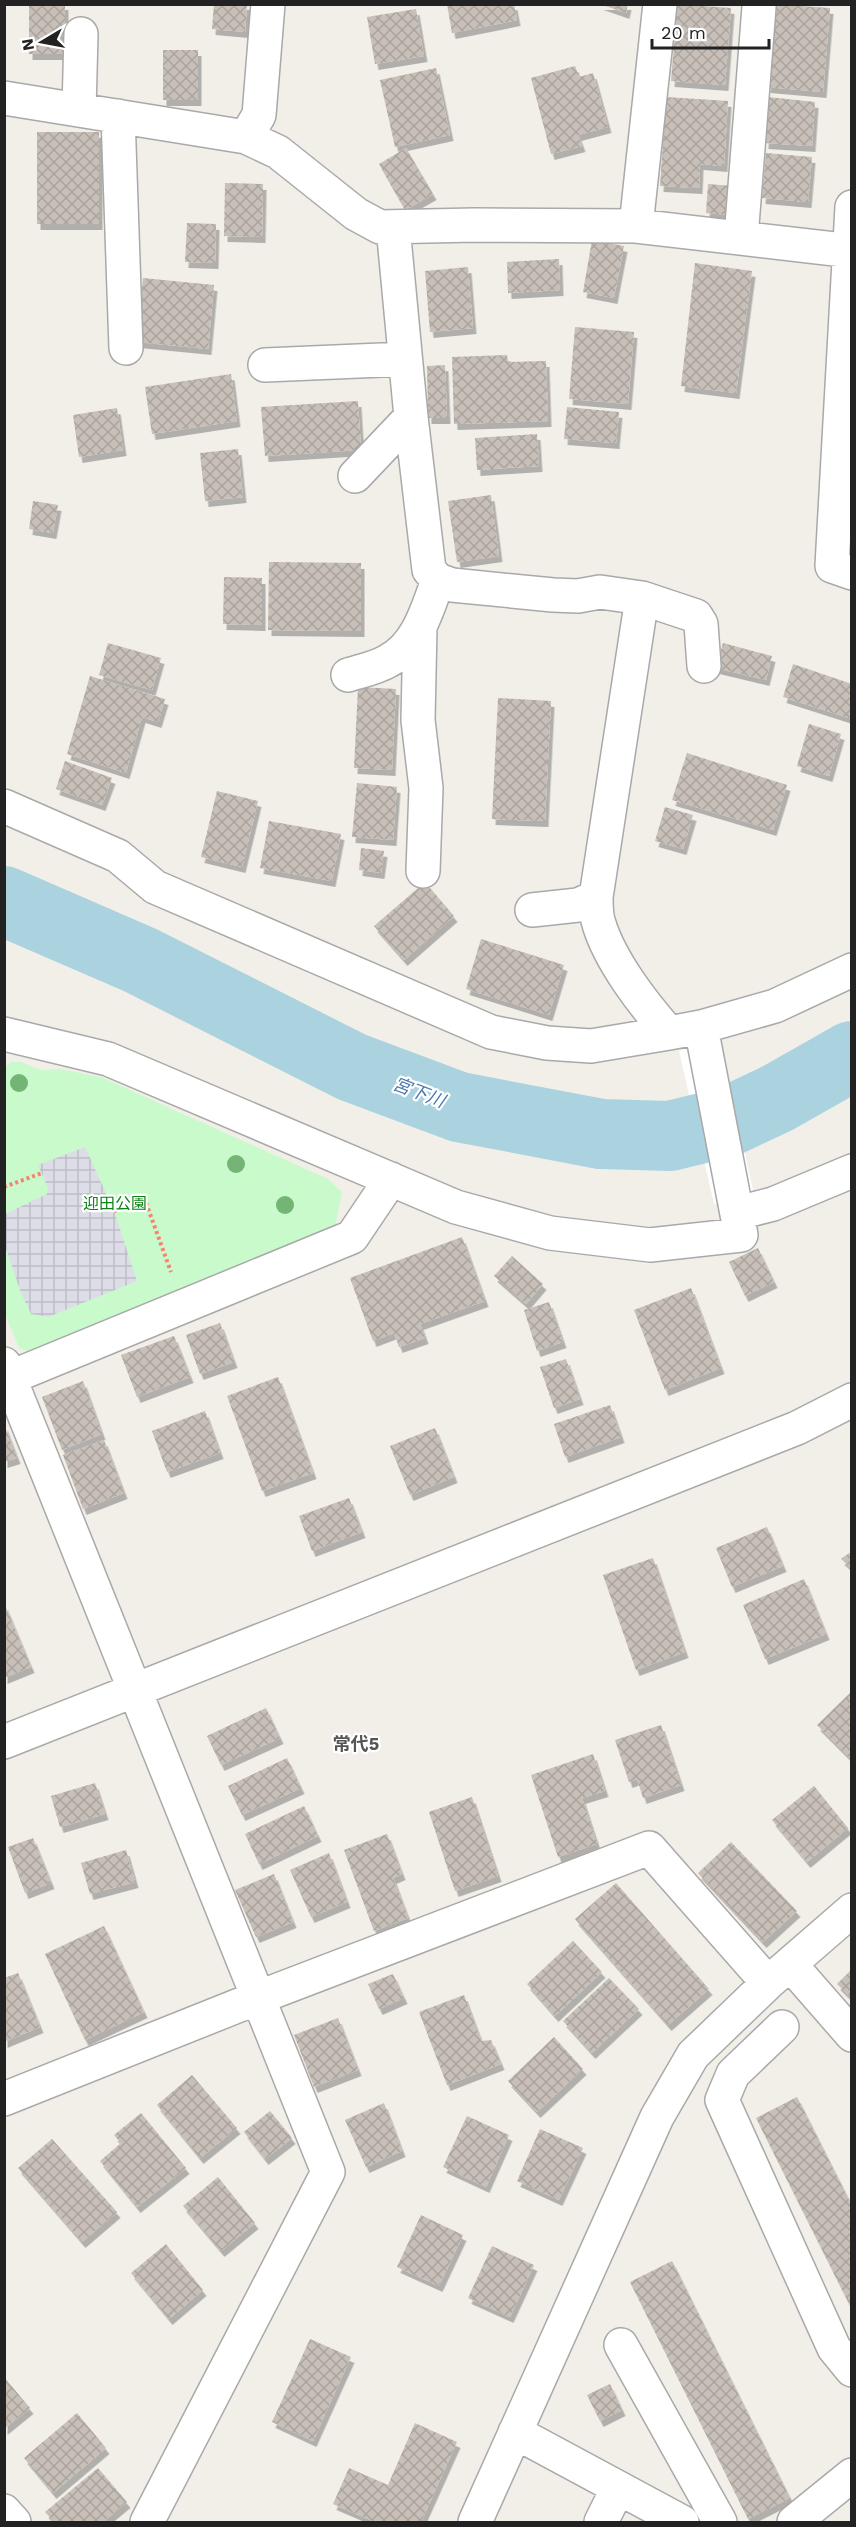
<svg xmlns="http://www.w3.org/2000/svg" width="856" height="2527" font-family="'Work Sans','Noto Sans JP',sans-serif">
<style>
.park{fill:#c8facc}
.plaza{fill:url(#plaza-grid)}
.pier{fill:#fff}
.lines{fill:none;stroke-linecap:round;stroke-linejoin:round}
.river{stroke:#aad3df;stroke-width:70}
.building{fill:url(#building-cross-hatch);filter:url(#shadow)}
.minor-casing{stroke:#a9a9a9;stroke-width:36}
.path{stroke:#fa8072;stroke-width:4;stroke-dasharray:3 3;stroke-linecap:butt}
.minor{stroke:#fff;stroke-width:33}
.tree{fill:#74b475}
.labels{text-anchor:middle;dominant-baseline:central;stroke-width:4.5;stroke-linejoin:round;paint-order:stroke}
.park-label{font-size:16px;fill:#0c8416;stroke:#fff}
.water-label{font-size:18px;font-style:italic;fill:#4a7aab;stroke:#fff}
.neighbourhood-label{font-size:18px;font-weight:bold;fill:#555;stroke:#fff}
</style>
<defs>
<pattern id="plaza-grid" width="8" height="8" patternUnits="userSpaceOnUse" patternTransform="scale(1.5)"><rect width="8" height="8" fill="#dddde8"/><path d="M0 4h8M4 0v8" fill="none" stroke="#bdbdc7"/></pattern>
<pattern id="building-cross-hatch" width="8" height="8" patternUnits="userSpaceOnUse" patternTransform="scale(1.5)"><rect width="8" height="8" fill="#c7bfb8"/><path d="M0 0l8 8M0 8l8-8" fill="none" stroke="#aba49e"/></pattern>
<filter id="shadow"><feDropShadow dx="3.5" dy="6" stdDeviation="0" flood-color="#0004"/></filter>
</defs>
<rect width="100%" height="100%" fill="#f2efe9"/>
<path class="park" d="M11,1062h10l19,8 20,-1 41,8 227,102 14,13 -6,30 -9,12 -292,120 -16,-6 -14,-34 -1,-246z"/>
<path class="plaza" d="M85,1147l29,64 23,70 -89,36 -17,-3 -10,-21 -16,-47v-32l42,-20 1,-6 -10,-23z"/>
<path class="pier" d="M720,1040l34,155 -40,9 -35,-153z"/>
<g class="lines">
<path class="river" d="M4,901l136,59 212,107 107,40 142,27 69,2 57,-14 49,-23 76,-43"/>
</g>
<path class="building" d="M29,4h36v50h-36z
M214,4h33l-2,28 -33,-3z
M447,4h67l3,16 -65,13z
M600,4h28l-2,9z
M677,4l54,4 -6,77 -54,-4z
M773,4l57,4 -7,84 -56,-5z
M416,9l8,47 -49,8 -8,-47z
M163,50h35v50h-35z
M575,66l4,11 14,-4 15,54 -30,8 4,11 -31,8 -20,-76z
M436,68l14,67 -55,12 -15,-67z
M666,97l62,4 -4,65 -24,-2 -1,24 -39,-2z
M768,97l47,5 -3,44 -47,-3z
M37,132h62v92h-62z
M406,148l27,46 -28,16 -26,-46z
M766,153l46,4 -4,45 -46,-4z
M225,183l38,1 -1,53 -38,-1z
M708,184l25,2 -2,29 -25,-2z
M187,223l29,1 -1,39 -30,-1z
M592,240l32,6 -10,52 -31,-6z
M559,259l1,31 -52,3 -1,-31z
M695,263l57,8 -16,122 -55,-7z
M468,267l5,61 -43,4 -5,-61z
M143,278l71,7 -6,64 -71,-7z
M575,327l59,5 -6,72 -59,-5z
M507,355l1,7 38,-1 2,60 -94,3 -2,-67z
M445,365l2,53h-19l-1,-52z
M231,374l6,47 -85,13 -7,-47z
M358,401l3,49 -96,6 -4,-49z
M567,407l52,5 -3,31 -52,-4z
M117,408l6,42 -44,7 -6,-42z
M537,434l2,32 -62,4 -2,-32z
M238,449l5,48 -38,4 -5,-48z
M491,495l8,61 -42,6 -9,-61z
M33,501l25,4 -5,28 -24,-4z
M269,562l92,1v68l-93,-1z
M224,577l38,1v47l-39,-1z
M108,643l53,15 -9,32 -53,-15z
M723,643l49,13 -6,24 -50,-12z
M793,664l59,20v35l-69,-22z
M90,676l75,23 -7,23 -16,-5 -16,56 -59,-19z
M358,687l38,2 -4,81 -38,-2z
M498,698l53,3 -6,120 -53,-2z
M809,724l32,10 -12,42 -32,-10z
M687,753l100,32 -14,45 -101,-30z
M65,761l47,17 -10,27 -46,-16z
M357,783l40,4 -4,53 -41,-3z
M217,791l41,10 -16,66 -41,-10z
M665,807l28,8 -10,34 -28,-8z
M269,821l72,13 -9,47 -72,-13z
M361,848l23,3 -3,22 -22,-3z
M425,882l29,34 -50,44 -30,-34z
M481,939l83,26 -15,50 -83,-26z
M462,1237l23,64 -65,23 5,14 -26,9 -5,-14 -21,8 -23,-63z
M758,1248l16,34 -29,14 -16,-34z
M512,1256l31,28 -17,20 -32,-28z
M691,1288l30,80 -56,22 -31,-80z
M549,1302l14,40 -26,9 -13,-41z
M220,1323l14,39 -34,12 -14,-39z
M174,1336l16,41 -53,20 -16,-42z
M566,1359l14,40 -26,9 -14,-41z
M278,1377l35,96 -51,18 -35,-95z
M83,1381l19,53 -40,16 -20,-53z
M610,1405l11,32 -56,20 -11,-33z
M205,1411l15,42 -53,19 -15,-41z
M4,1424l13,34 -13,4z
M435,1428l19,49 -44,18 -20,-49z
M104,1440l20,53 -41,16 -20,-54z
M349,1498l13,34 -50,19 -13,-35z
M767,1527l16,39 -51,21 -16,-39z
M852,1551v18l-11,-10z
M653,1558l32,94 -49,18 -33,-95z
M804,1579l22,55 -61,25 -22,-54z
M4,1603l27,64 -27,11z
M852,1691v69l-35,-35z
M266,1708l14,30 -59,27 -14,-29z
M661,1725l20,60 -38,13 -6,-19 -8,3 -14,-42z
M593,1754l12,37 -23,7 15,46 -39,13 -27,-82z
M287,1758l14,30 -59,27 -14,-29z
M95,1783l10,31 -45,13 -9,-31z
M814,1786l34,42 -41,34 -35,-42z
M472,1797l26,79 -43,15 -26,-79z
M304,1806l14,30 -59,28 -14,-30z
M387,1834l15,40 -9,4 15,40 -34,13 -30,-81z
M33,1838l18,45 -26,10 -17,-46z
M731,1842l66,69 -34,31 -65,-69z
M126,1850l9,32 -45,12 -9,-31z
M329,1853l18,49 -36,15 -21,-47z
M274,1874l19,48 -37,15 -21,-47z
M616,1883l93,106 -41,36 -93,-106z
M104,1926l40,86 -59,28 -40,-86z
M573,1941l29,31 -47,44 -28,-32z
M852,1969v30l-15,-15z
M18,1973l22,54 -36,15v-64z
M393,1974l11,24 -25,11 -11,-25z
M609,1978l30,31 -47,44 -29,-32z
M464,1995l17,46 10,-1 10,24 -54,21 -28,-73z
M338,2018l20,52 -44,17 -20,-52z
M554,2037l29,32 -46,43 -29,-31z
M192,2075l45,53 -37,30 -43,-53z
M797,2097l55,109v104l-96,-192z
M384,2103l18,48 -36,16 -21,-47z
M270,2111l22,27 -27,21 -21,-27z
M141,2113l45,55 -49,39 -37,-46 21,-18 -7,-8z
M467,2116l42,19 -23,52 -43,-20z
M540,2129l43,19 -24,52 -42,-19z
M52,2139l65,73 -35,30 -64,-74z
M218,2177l37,46 -34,28 -38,-45z
M421,2215l42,20 -24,51 -42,-19z
M166,2244l37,46 -34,29 -38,-46z
M492,2246l42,19 -24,52 -42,-19z
M672,2261l118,237 -42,21 -118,-237z
M310,2339l41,18 -38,84 -41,-19z
M4,2377l26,31 -26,21z
M610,2384l12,26 -22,11 -13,-26z
M77,2413l29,35 -53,45 -29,-35z
M415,2423l42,19 -36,80h-46l-42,-18 16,-36 39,17z
M98,2468l29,34 -24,20h-49l-9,-10z"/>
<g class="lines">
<defs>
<path id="minor" d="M4,98l242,39 32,15 78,62 24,13 94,-2 162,1 216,25
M79,110l2,-76
M118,116l8,232
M246,137l13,-22 9,-111
M852,207l-20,359 20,7
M636,226l24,-222
M393,227l18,190 18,153 9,10 14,5 101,10 25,1 22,-4 42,6 54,18 5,8 3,42
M741,238l18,-231
M265,365l140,-6
M355,476l56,-59
M642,598l-46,299c0,8 0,19 3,27 11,37 45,81 70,109
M420,627l-2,93 8,68 -3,83
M348,675c13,-4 28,-7 40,-14 30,-16 39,-51 50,-81
M4,806l114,50 37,31 336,145 56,11 44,3 78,-13 32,-6 74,-21 77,-36
M532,910l46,-5 18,-8
M4,1034l104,25 348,148 94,26 100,12 91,-10 -40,-208
M738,1213l35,-9 79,-33
M4,1364l324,808 -181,350
M4,1380l348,-143 39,-58
M4,1742l793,-314 55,-28
M790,1964l62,71
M782,2027l-49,47 -11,26 112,248 18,22
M4,2099l253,-101 392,-150 119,135
M621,2345l99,177
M515,2432l167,90
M4,2511l10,11
M475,2522l182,-405 36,-62 75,-72 84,-73
M601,2522l17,-34
M794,2522l58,-47"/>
</defs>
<use href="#minor" class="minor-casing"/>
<path class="path" d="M4,1187l38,-14
M114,1211l31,-11 26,72"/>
<use href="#minor" class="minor"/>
</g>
<g class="tree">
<circle cx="19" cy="1083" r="9"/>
<circle cx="236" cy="1164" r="9"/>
<circle cx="285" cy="1205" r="9"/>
</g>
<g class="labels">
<g class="park-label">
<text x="115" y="1203">迎田公園</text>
</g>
<g class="water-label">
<text transform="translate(419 1092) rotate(21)">宮下川</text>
</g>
<g class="neighbourhood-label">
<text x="356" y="1743">常代5</text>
</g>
</g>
<rect width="856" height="2527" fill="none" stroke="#222222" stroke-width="12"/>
<g transform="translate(42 42) rotate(260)" stroke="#ffffff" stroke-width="4.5" paint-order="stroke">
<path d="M0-4.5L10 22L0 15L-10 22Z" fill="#222222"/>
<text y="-9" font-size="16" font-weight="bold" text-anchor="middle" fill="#222222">N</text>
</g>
<path d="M652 39v9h117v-9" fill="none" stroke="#222222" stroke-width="3"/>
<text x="661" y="39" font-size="18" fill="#222222" stroke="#ffffff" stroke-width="4.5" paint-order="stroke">20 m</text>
</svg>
